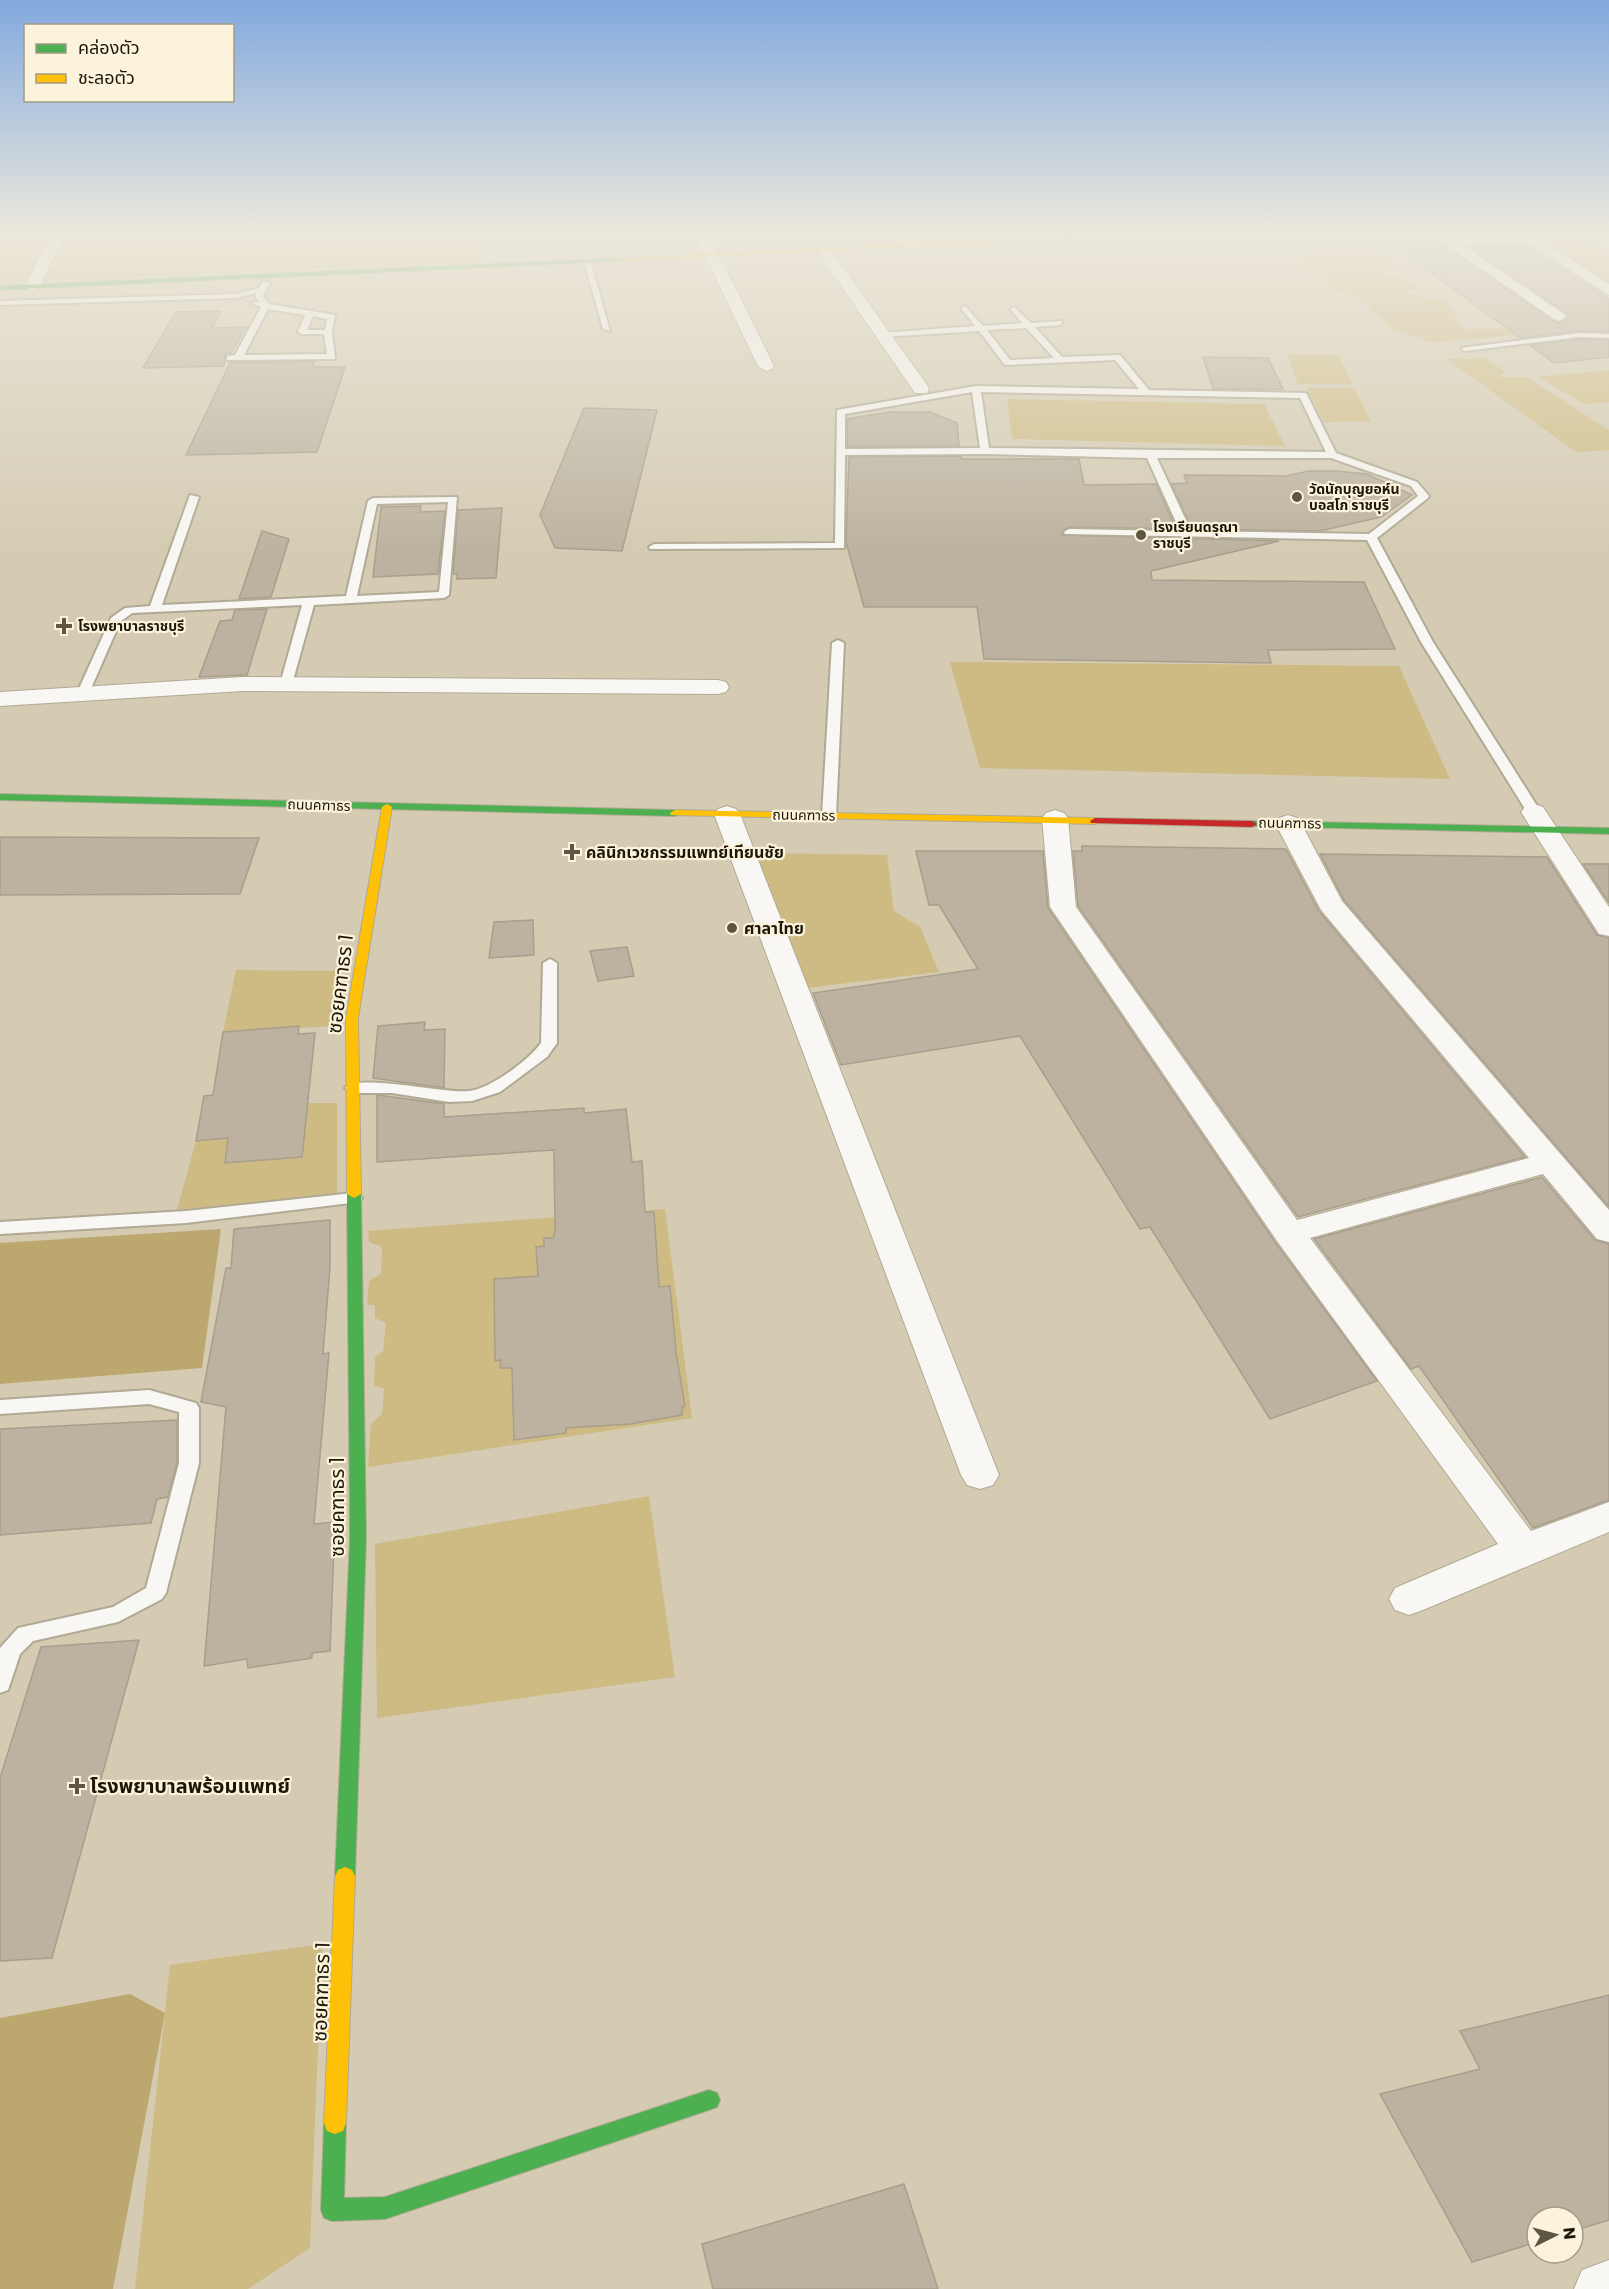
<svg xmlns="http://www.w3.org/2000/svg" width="1609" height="2289" font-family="Poppins,'Noto Sans Thai',sans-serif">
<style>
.green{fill:#cebb83}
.forest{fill:#bca86e}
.building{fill:#bcb29f;stroke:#a89e8c;stroke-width:1.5}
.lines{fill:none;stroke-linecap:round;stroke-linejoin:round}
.lane-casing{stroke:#b0a995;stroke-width:4}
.street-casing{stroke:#b0a995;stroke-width:2}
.fast-casing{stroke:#b0a995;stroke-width:2}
.slow-casing{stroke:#b0a995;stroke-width:2}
.jam-casing{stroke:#b0a995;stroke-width:2}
.lane{fill:#f9f7f3;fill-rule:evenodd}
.street{fill:#f9f7f3;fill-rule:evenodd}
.fast{fill:#4caf50;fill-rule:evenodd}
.slow{fill:#ffc107;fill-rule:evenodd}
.jam{fill:#c62828;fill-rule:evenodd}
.poi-dot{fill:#5d5642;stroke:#fbf3dc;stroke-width:2}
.labels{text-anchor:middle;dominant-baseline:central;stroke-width:4.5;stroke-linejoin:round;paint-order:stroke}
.far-poi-label{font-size:14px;font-weight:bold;fill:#1d1706;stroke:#fbf3dc;text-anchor:start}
.far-street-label{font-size:14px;fill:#1d1706;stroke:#fbf3dc}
.poi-label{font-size:16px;font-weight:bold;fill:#1d1706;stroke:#fbf3dc;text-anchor:start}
.near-street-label{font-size:20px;fill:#1d1706;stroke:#fbf3dc}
.near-poi-label{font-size:20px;font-weight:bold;fill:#1d1706;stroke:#fbf3dc;text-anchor:start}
</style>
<rect width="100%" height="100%" fill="#d4cbb2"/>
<path class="green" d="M0,233h491l-15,28 -476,22z
M1584,239l25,16v30l-68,-44z
M1359,250l26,3 12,10 -16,11 23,6 14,8 -22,7h20l31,6 15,28 127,-1 -158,15 -41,-16 -33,-31 -24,-7 -5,-8 9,-5 -16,-1 -18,-9 -1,-8 23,-7z
M1287,354l52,1 13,29h-54z
M1484,358l21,13 -6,6h27l83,53v20l-33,2 -129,-93z
M1609,370v32l-24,2 -48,-27z
M1306,388h48l17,33 -47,1z
M1007,399l257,5 21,42 -273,-7z
M950,662l449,4 51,113 -470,-11z
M754,853l133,2 7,56 26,16 19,45 -132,16z
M236,970l105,1 -5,55 -113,6z
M308,1103h29v91l-160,16 19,-69 32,-3 -3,25 77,-6z
M665,1209l27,209 -324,49 3,-43 11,-10 2,-25 -10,-4 1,-28 8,-6 3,-28 -11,-5v-13h-8l2,-24 12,-7 1,-27 -13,-5 -1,-11z
M649,1496l26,181 -298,41 -2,-174z
M322,1944l-12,304 -62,41h-113l35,-324z"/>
<path class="forest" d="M221,1229l-19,139 -202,16v-141z
M130,1994l35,19 -52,276h-113v-271z"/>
<path class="building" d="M1378,233h62l-5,4 1,3 117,81 7,2 8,-5v-4l-98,-67 55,-3 84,55v33l-29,-1 -60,7z
M221,311l-9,17 34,-1 -15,26 -6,2 -1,11 -81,2 33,-56z
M1580,339l29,1v17l-55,6 -24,-18z
M1203,357l65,1 15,31h-70z
M315,361l-3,6h33l-28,85 -131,3 44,-92z
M584,408l73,2 -35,141 -67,-3 -15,-33z
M890,412h40l27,11 2,23 -112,1v-28z
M961,456v3h118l5,26 72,-1 20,45 -107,-2 -7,4 1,4 216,6 -128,30 1,9 212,2 31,67 -127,1 3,13 -287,-4 -7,-52h-113l-18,-65 3,-85z
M1309,471h27l31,3 45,21 -31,22 -61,14 -128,-2 -21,-45 16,-1 -3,-8 102,1z
M421,506l-1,6 25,-1 -7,63 -65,3 8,-70z
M502,508l-6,70 -39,1v-5h-4l5,-64z
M262,531l27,8 -18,58 -32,2z
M267,609l-20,66 -48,2 21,-56 12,-1 3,-10z
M0,837l259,1 -19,56 -240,1z
M1082,846l204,3 33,62 206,246 -227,60 -220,-311 -5,-55h9z
M916,851h127l5,57 227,334 102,139 -107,38 -120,-192 -10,2 -120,-193 -179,29 -28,-72 165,-24 -39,-64h-10z
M1320,854l227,3 50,78 12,3v269l-265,-307z
M1583,864h26v39z
M533,920l1,35 -45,3 5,-36z
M627,947l7,29 -36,5 -8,-30z
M425,1022l-1,8 21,-1 -1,59 -71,-10 5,-52z
M299,1026l-1,8 17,-1 -13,124 -77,6 3,-25 -32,3 8,-45 9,-1 10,-63z
M377,1095l67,9v13l140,-9v5l42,-4 6,53 10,-1 3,51h9l5,75 11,-1 6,66 9,54 -3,1v8l-52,9 -64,4v5l-52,7 -2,-72h-12l1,-8 -6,1 -1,-82 44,-3 -2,-29 8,-1v-8h9l2,-7 -1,-81 -177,12z
M1542,1177l53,63 14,4v256l-76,28 -114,-162 -8,3 -97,-130z
M330,1220v47l-7,87 6,-1 -15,171 21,-2 -5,129 -18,2v5l-64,10 -1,-9 -43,7 22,-259 -25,-5 25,-134h5l3,-39z
M177,1420v43l-9,34 -11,2 -6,24 -151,12v-106z
M139,1640l-87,318 -52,3v-183l41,-131z
M1609,1995v225l-36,11v-14h-36v25l-65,20 -92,-168 100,-25 -20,-38z
M904,2184l34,105h-225l-11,-45z"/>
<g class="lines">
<defs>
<path id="lane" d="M584,261l7,2 19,68 -7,-2z
M263,281l7,2 -7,13 6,8 66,11 -3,17 3,27 -108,1v-4l8,-1 26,-48 -10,-4 8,-1 -4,-6 1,-3 -20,5 -236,7v-4l236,-7 23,-6zM268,309l37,6 -7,17 4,2h22l3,20 -83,1zM313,316l14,3 -2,11h-18z
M965,306l18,20 39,-3 -12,-14 4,-2 17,16 32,-2 -3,4 -25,2 27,30 58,-2 29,35 157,3 30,60 81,29 12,14 -1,2 -51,40 56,104 108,170 -2,3 -5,1 -7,-4 -106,-170 -54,-102 -302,-6 -1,-2 5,-3 111,2 -33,-73 -162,-4 -140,1 -1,93 -194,1 -1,-2 5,-3 181,-1 2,-133 139,-24 163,3 -24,-29 -110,5 -26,-34 -97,6 -4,-2 4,-2 93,-7 -14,-18zM1026,328l28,30 -44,2 -23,-30zM972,392l8,56 -135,1v-35zM981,392l319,6 26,54 -337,-4zM1157,458h174l80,28 7,10 -49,38 -178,-3z
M1580,333l29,1v4l-29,-1 -115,14 -4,-3z
M190,495l9,2 -37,108 184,-9 22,-95 5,-3 84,-1 -8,98 -5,3 -130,7 -22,79 -6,4 -6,-4 22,-79 -170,8 -12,9 -31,71 -10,3 -2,-3 34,-75 14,-10 25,-2zM448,502l-9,90 -82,4 20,-92z
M838,640l6,3 -8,173 -7,4 -7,-4 10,-173z
M550,959l7,4v80l-10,14 -47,35 -28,9 -23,1 -57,-9h-39l-8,-5c12,-15 100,6 124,3 21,-2 60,-31 72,-48l2,-80z
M353,1193l9,5 -3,4 -173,21 -186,11v-12l186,-11z
M149,1390l47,13 3,5v55l-33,130 -4,6 -44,23 -85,19 -13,13 -12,36 -8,3v-45l18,-20 95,-21 33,-19 33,-125v-51l-30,-8 -149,10v-14z"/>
<path id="street" d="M43,233h14l5,8 -23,46 -7,4 -7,-4 23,-46z
M694,233h14l66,133 -2,3 -6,2 -8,-5z
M886,233h17l18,14 -2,3h-10z
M1528,233h71l10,5v9l-20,-8 -46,2 66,43v11l-83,-53 -63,3 104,71 -8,5 -5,-2 -117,-81 7,-4 7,3z
M824,247l5,1 98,137 2,4 -2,4h-12l-98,-142z
M243,677l475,3 8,2 3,5 -3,5 -8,2 -475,-3 -243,15v-14z
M1534,804l9,3 66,100v29l-10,-2 -78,-122 4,-5z
M727,806l9,3 4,5 259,661 -6,10 -13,4 -13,-4 -6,-10 -247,-661 4,-5z
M1055,810l9,3 4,5 8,89 221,313 232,-62 -208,-248 -46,-87 4,-5 9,-3 9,3 4,5 41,78 267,309v32l-12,-3 -54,-65 -233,64 221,293 78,-29v30l-186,78 -14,5 -14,-5 -6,-11 6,-11 103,-44 -221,-303 -227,-334 -8,-89 4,-5z
M1609,2260v29h-35l8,-19z"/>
<path id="fast" d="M1129,233h54l-184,10 -3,-2z
M623,258l-2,3 -621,29v-4z
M0,794l675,16 5,3 -5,3 -675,-16z
M1252,821l357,7v6l-361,-8 -1,-2z
M354,1190l7,4 5,344 -11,338 -3,6 -7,3 -7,-3 -3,-6 15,-338 -3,-344z
M709,2090l8,3 3,7 -3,7 -8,3 -324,109 -53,2 -8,-3 -3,-8 3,-87 3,-8 8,-3 8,3 3,8 -2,75 41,-1z"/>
<path id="slow" d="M999,239l2,3 -380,19 -3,-2z
M387,804l5,3 -34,211 3,176 -7,4 -7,-4 -1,-176 36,-211z
M675,810l420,8 5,3 -5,3 -424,-9 -1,-2z
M345,1867l7,3 3,6 -9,247 -3,8 -8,3 -8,-3 -3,-8 11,-247 3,-6z"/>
<path id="jam" d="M1095,818l157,3 5,3 -5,3 -161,-4 -1,-2z"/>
</defs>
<use href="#lane" class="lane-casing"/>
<use href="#street" class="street-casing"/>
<use href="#fast" class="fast-casing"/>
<use href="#slow" class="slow-casing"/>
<use href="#jam" class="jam-casing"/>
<use href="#lane" class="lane"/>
<use href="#street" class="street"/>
<use href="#fast" class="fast"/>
<use href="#slow" class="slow"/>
<use href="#jam" class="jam"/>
</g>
<linearGradient id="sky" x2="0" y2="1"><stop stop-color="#82a9de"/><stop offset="0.42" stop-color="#ece8dc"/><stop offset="1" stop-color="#ece8dc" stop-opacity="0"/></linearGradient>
<rect width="1609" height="554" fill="url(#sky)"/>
<g class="poi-dot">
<circle cx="1297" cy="497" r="6"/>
<circle cx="1141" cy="535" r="6"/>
<path d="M61 617h6v6h6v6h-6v6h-6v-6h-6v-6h6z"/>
<path d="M569 843h6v6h6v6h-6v6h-6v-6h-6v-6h6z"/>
<circle cx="732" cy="928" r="6"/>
<path d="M74 1777h6v6h6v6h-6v6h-6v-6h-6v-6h6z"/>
</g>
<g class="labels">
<g class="far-poi-label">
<text x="1309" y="489">วัดนักบุญยอห์น<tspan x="1309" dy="16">บอสโก ราชบุรี</tspan></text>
<text x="1153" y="527">โรงเรียนดรุณา<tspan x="1153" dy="16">ราชบุรี</tspan></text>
<text x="78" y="626">โรงพยาบาลราชบุรี</text>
</g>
<g class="far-street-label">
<text transform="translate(319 805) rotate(2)">ถนนคฑาธร</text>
<text transform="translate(804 815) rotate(1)">ถนนคฑาธร</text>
<text transform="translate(1290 823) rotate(1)">ถนนคฑาธร</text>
</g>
<g class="poi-label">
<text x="586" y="852">คลินิกเวชกรรมแพทย์เทียนชัย</text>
<text x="744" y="928">ศาลาไทย</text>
</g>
<g class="near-street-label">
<text transform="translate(340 984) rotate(-83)">ซอยคฑาธร 1</text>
<text transform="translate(337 1507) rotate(-90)">ซอยคฑาธร 1</text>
<text transform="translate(321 1992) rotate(-88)">ซอยคฑาธร 1</text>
</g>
<g class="near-poi-label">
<text x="90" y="1786">โรงพยาบาลพร้อมแพทย์</text>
</g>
</g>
<rect x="24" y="24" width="210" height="78" fill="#fbf3dc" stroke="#a29b86" stroke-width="1.5"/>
<rect x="36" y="44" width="30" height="9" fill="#4caf50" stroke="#a29b86" stroke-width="1.5"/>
<text x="78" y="54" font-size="18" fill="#1d1706">คล่องตัว</text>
<rect x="36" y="74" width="30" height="9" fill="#ffc107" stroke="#a29b86" stroke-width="1.5"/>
<text x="78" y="84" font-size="18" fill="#1d1706">ชะลอตัว</text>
<g transform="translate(1555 2235) rotate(84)"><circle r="28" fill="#fbf3dc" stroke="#a29b86" stroke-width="1.5"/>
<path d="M0-4.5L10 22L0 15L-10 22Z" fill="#5d5642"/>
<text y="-9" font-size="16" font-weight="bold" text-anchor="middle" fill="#1d1706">N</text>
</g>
</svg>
